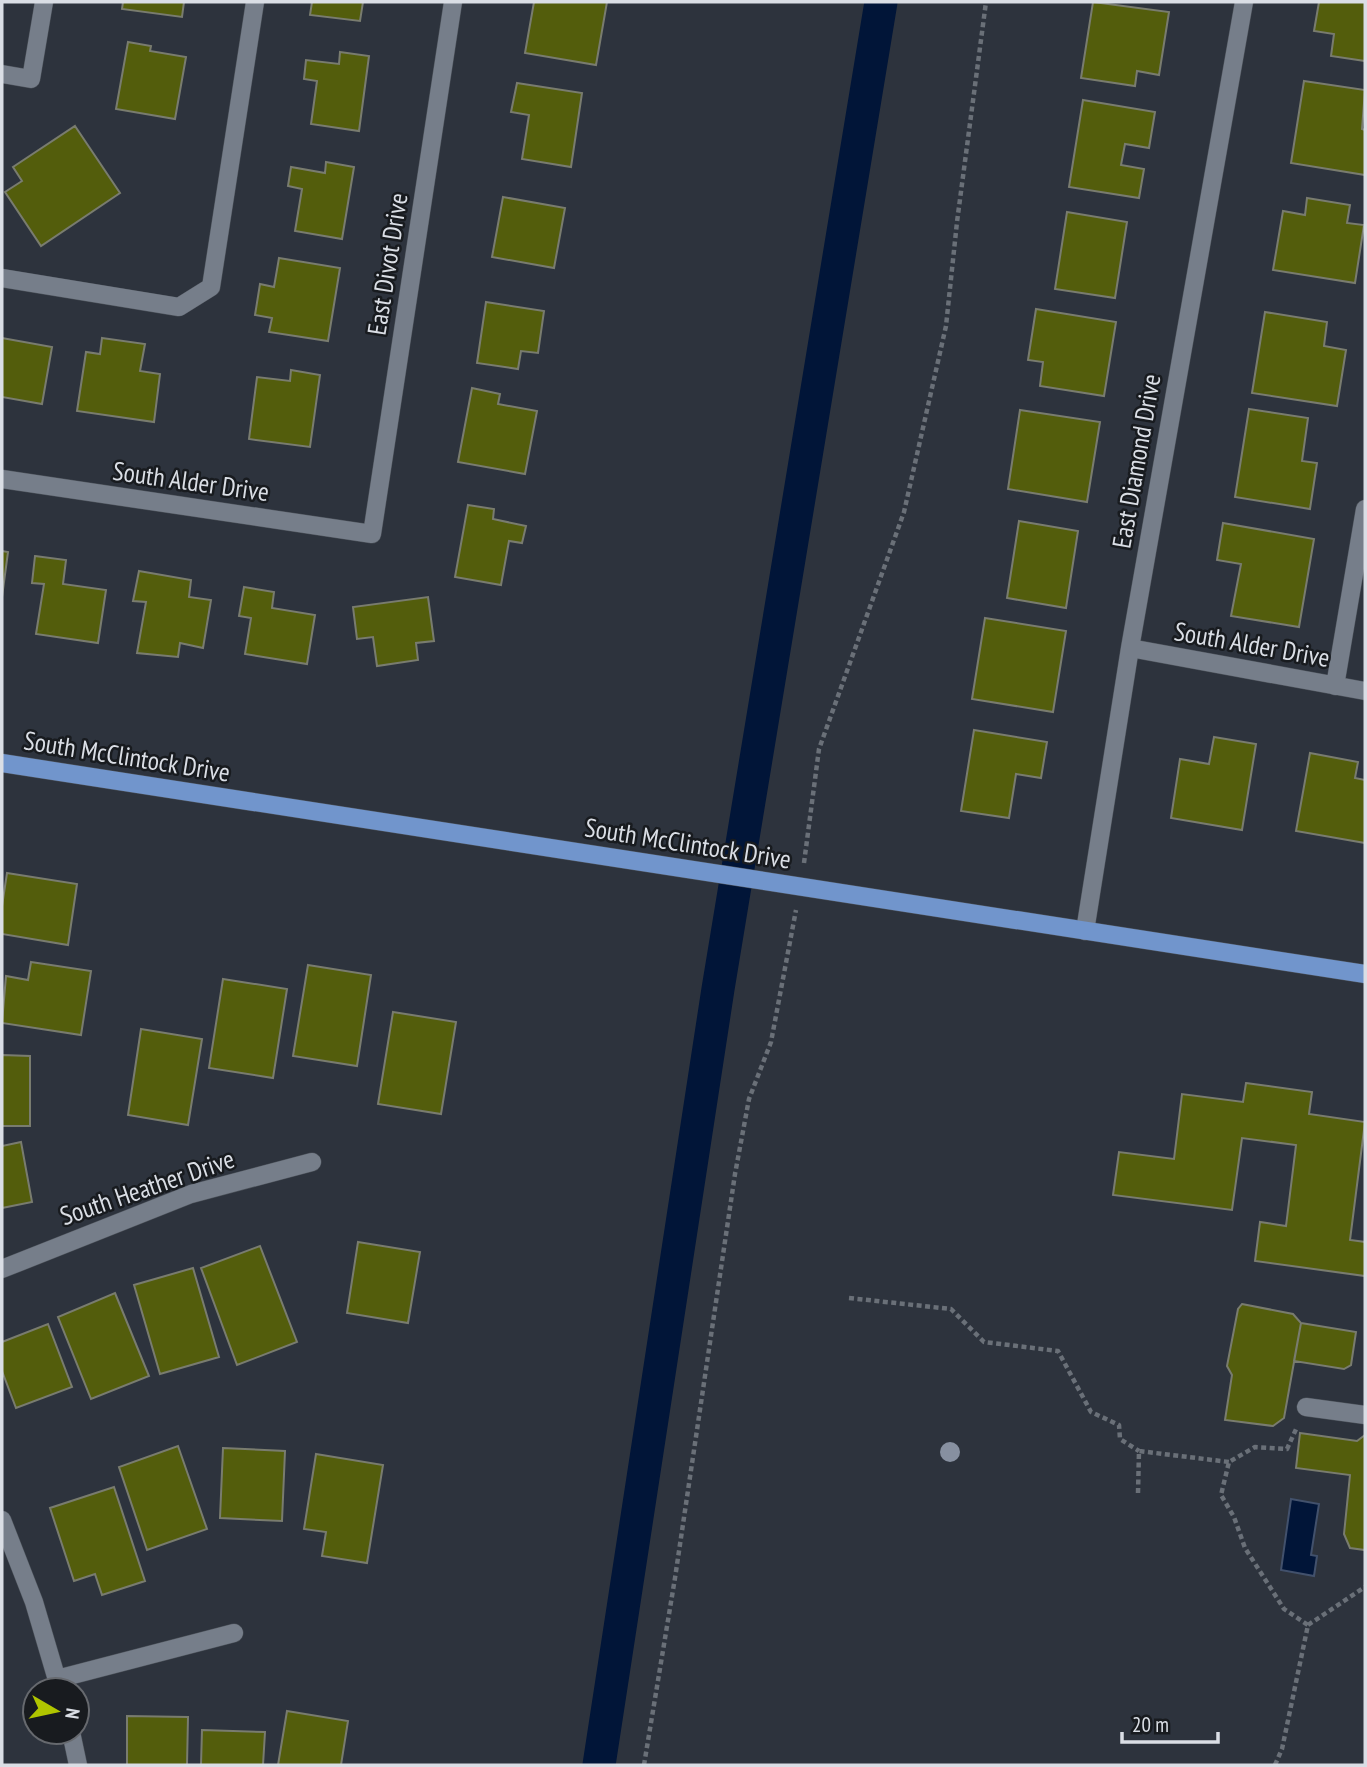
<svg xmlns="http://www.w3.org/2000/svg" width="1367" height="1767" font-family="'PT Sans Narrow',sans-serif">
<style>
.water{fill:#011538;stroke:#42516c;stroke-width:2}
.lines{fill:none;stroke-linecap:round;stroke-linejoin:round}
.canal{stroke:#011538;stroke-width:33}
.building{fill:#535d0c;stroke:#797c6f;stroke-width:2}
.minor-casing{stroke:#4c525a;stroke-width:19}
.major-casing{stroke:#4c525a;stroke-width:19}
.path{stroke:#6a7078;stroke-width:4.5;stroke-dasharray:5 3.5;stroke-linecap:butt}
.minor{stroke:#767e8a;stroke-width:18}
.major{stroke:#7195cc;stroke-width:18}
.tree{fill:#8790a0}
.labels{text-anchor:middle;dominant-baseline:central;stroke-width:5;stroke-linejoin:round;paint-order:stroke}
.street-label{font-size:26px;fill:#dadee5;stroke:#181b1f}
</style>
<rect width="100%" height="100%" fill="#2d333d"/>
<path class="water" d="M1291,1499l28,5 -8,51 6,1 -3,20 -33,-6z"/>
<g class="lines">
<path class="canal" d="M599,1765l119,-776 163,-987"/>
</g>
<path class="building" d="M123,2h61l-2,15 -60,-8z
M312,2h51l-3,19 -50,-6z
M534,2h73l-11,63 -71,-12z
M1093,2l76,10 -10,63 -22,-4 -2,15 -54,-8z
M1319,2h46v59l-34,-5 3,-22 -20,-3z
M128,42l23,4 -1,5 36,6 -11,62 -59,-10z
M340,52l29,4 -10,75 -48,-7 6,-43 -13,-2 2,-19 33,4z
M1304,81l61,9 -3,39 3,1v45l-74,-12z
M517,83l65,10 -11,74 -49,-8 7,-44 -18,-3z
M1083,100l72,12 -6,36 -24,-4 -4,21 23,4 -5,29 -70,-11z
M75,126l45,67 -79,53 -36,-54 17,-11 -9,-14z
M326,162l28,5 -12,72 -47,-8 7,-42 -14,-3 3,-19 34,6z
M503,197l62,11 -11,60 -62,-11z
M1307,198l43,7 -3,18 17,2 -9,58 -82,-13 10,-59 22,4z
M1067,212l60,10 -12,76 -60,-9z
M279,258l61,10 -12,73 -59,-9 3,-14 -17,-3 5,-31 14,3z
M486,302l58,9 -6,42 -17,-2 -3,18 -41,-6z
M1036,309l80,13 -12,74 -64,-10 3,-24 -15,-2z
M1265,312l62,10 -3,24 22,4 -9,56 -85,-13z
M2,338l50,9 -10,57 -40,-7z
M102,338l43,6 -5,27 20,3 -6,48 -77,-11 9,-59 14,2z
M291,370l29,5 -10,72 -61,-8 8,-62 33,4z
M472,388l28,6 -2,10 39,7 -12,63 -67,-12z
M1249,409l59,9 -6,43 15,2 -7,46 -75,-12z
M1020,410l80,12 -13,80 -79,-13z
M468,505l26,4 -1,10 33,7 -4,17 -13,-2 -8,44 -46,-8z
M1019,521l59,10 -12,77 -59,-10z
M1223,523l91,16 -15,88 -68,-11 10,-52 -24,-4z
M2,551l6,1 -6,45z
M35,556l31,4 -3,24 43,6 -8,53 -62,-9 8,-50 -12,-1z
M139,571l52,9 -2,17 22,3 -8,48 -23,-5 -2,14 -41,-4 9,-51 -13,-1z
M244,587l30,5 -2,16 43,7 -8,49 -62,-10 6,-36 -12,-2z
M428,597l6,44 -18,2 2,17 -41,6 -4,-29 -16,2 -4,-32z
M985,618l81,13 -13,81 -81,-13z
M974,730l73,12 -6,36 -25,-4 -7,44 -48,-7z
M1214,737l42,7 -14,86 -71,-12 9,-59 29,5z
M1310,753l48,9 -3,16 10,2v63l-69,-12z
M7,873l70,11 -9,61 -66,-11v-28z
M31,962l60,9 -10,64 -79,-12 4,-47 22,4z
M308,965l63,10 -14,91 -64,-10z
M223,979l64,10 -14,89 -64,-10z
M393,1012l63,10 -15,92 -63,-10z
M141,1029l61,10 -14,86 -60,-10z
M2,1055l28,1v70h-28z
M1246,1083l66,9 -3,22 56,8 -15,118 15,2v34l-110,-15 5,-39 26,4 10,-81 -54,-7 -10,72 -119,-15 6,-43 55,7 8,-65 61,8z
M21,1142l11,60 -30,6v-62z
M358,1242l62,10 -12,71 -61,-10z
M260,1246l37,96 -60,23 -36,-97z
M193,1268l26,89 -59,17 -26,-89z
M115,1293l34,83 -58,23 -33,-82z
M1242,1304l51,10 8,9 -17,95 -11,8 -48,-6 7,-45 -5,-9 11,-57z
M1301,1323l55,9 -5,33 -7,4 -50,-8z
M48,1324l24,63 -56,21 -14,-37v-29z
M1300,1433l57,8 8,-6v115l-15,-2 -6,-14 6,-59 -54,-7z
M178,1446l29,83 -60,21 -28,-83z
M223,1448l62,3 -3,70 -62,-3z
M316,1454l67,11 -16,98 -45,-7 4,-24 -22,-3z
M114,1487l31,94 -43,14 -7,-21 -21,7 -24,-73z
M287,1711l61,10 -7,44h-63z
M127,1716l61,1 -1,48h-60z
M202,1730l63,2 -2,33h-62z"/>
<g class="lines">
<defs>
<path id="minor" d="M2,74l29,5 13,-77
M2,278l177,29 32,-20 44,-285
M2,479l370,55 81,-532
M1130,648l235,43
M1335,686l30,-177
M1085,931l45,-283 114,-646
M2,1269l189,-75 121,-32
M1306,1407l59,8
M2,1520l32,82 26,88
M57,1679l177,-46
M71,1732l7,33"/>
<path id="major" d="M2,763l1363,211"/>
</defs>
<use href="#minor" class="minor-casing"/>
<use href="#major" class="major-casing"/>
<path class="path" d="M804,863l15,-114 85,-237 42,-186 11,-104 29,-220
M849,1298l102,11 33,33 74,9 33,61 28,13 1,14 19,12
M1138,1493l1,-42 90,11
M1308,1625l57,-38
M644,1765l31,-187 60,-404 14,-75 22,-57 25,-132
M1275,1765l7,-16 26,-124 -24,-16 -39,-61 -11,-31 -13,-22 8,-33 26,-15 32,2 10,-22"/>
<use href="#minor" class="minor"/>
<use href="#major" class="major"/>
</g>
<circle class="tree" cx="950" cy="1452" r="10"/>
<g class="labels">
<g class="street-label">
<text transform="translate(387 264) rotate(-81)">East Divot Drive</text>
<text transform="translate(1136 461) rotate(-80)">East Diamond Drive</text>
<text transform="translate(191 481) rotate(8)">South Alder Drive</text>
<text transform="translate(1252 644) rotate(10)">South Alder Drive</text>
<text transform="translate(127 756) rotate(9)">South McClintock Drive</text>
<text transform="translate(688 843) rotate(9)">South McClintock Drive</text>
<text transform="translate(147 1187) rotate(-19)">South Heather Drive</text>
</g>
</g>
<rect width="1367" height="1767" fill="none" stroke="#dadee5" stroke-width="7"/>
<g transform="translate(56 1711) rotate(99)"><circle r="33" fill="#181b1f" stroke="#66696e" stroke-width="2"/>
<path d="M0-5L12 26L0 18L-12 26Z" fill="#b0c500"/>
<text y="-10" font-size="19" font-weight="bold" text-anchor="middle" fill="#dadee5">N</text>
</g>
<path d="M1122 1732v10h96v-10" fill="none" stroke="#dadee5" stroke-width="3.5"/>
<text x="1132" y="1732" font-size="21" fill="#dadee5" stroke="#181b1f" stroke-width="5" paint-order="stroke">20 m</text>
</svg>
